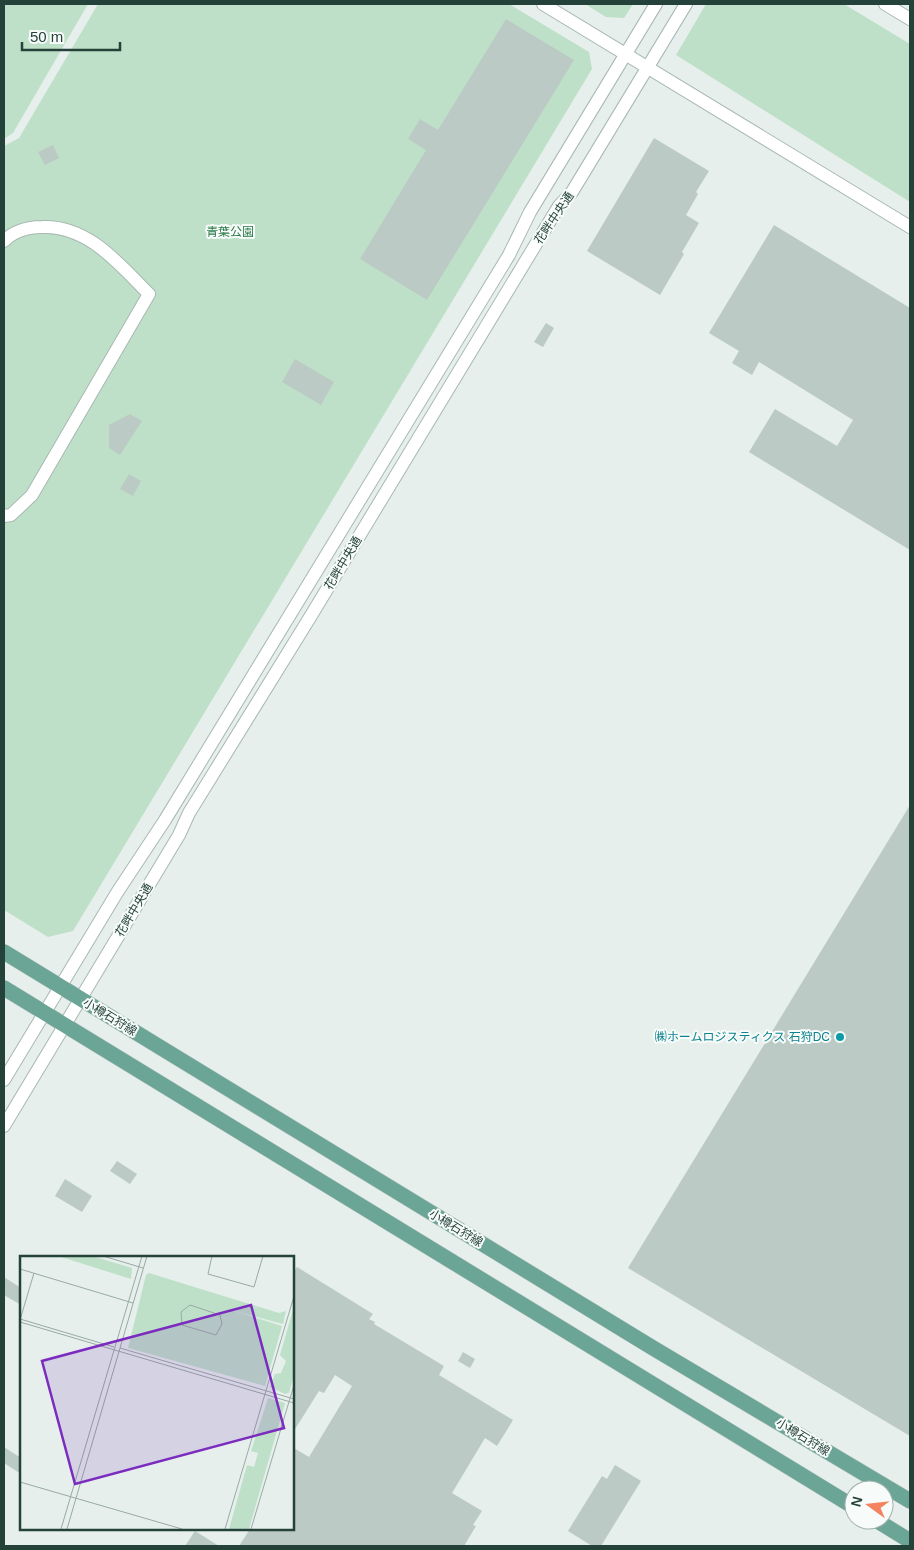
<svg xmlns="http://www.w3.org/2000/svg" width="914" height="1550" font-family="Arial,'Noto Sans JP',sans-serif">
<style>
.green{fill:#bfe0c8}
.building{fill:#bbcac4}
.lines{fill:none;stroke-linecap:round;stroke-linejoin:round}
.minor-casing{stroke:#a8b8b2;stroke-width:14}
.major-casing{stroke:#c2cac8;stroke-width:16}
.minor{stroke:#fff;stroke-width:12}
.major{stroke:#6aa596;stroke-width:15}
.culture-dot{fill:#0f9aa8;stroke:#f7fbf9;stroke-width:2}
.labels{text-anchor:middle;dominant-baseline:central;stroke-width:4;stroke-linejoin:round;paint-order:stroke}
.street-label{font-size:12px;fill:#24423a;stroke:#f7fbf9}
.park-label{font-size:12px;fill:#2d7a4b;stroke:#f7fbf9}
.culture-label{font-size:12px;fill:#0d838f;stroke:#f7fbf9;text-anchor:end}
.inset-road{fill:none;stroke:#98aaa4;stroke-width:1}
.view{fill:#7b2cbf;fill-opacity:0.15;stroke:#7b2cbf;stroke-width:2.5}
.inset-edge{fill:none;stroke:#24423a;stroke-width:2.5}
</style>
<rect width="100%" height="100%" fill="#e6efeb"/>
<path class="green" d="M4,4h84l-75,129 -9,6z
M98,4h411l80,48 3,17 -519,862 -25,6 -44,-27v-764l15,-8z
M585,4h48l-9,14 -18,-1z
M706,4h138l66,40v158l-234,-147z"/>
<path class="building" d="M506,19l68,41 -147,240 -67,-41 66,-109 -18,-11 12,-20 18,11z
M654,138l55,33 -13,21 2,2 -12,21 13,8 -17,29 2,2 -24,41 -73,-44z
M53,145l6,13 -14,7 -7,-13z
M774,225l136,83v242l-161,-98 26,-43 62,37 16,-26 -94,-58 -7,13 -20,-12 7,-12 -30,-18z
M546,323l8,5 -11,19 -9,-5z
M295,359l39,23 -13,23 -39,-23z
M130,414l12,7 -22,34 -11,-7v-23z
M129,474l12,7 -8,15 -13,-7z
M910,805v631l-282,-168z
M117,1161l20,13 -7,10 -20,-13z
M65,1179l27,17 -10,16 -27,-16z
M297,1267l76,47 -4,5 6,3 -1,2 70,42 -5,9 74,45 -16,26 -12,-8 -33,55 30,18 -9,14 3,1 -12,20h-225l11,-17h42v-82l17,10 43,-71 -17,-11 -11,18 -5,-2 -27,43v-160z
M4,1277l17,11v17l-17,-10z
M463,1352l12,7 -5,9 -12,-7z
M4,1447l17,11v16l-17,-11z
M615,1465l26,16 -40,65h-9l-24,-15 34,-55 5,3z
M195,1531l24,15h-34z"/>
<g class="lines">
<defs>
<path id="minor" d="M543,4l367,223
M885,4l25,15
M4,241c10,-10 24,-14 38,-14 46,-2 77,37 107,67l-117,201 -21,20 -7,1
M4,1080l114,-189 47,-71 344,-565 21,-43 126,-208
M4,1126l175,-291 10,-22 123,-199 247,-408 13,-14 114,-188"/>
<path id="major" d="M4,952l649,396 257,153
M4,988l850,519
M876,1520l34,21"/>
</defs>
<use href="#minor" class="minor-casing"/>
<use href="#major" class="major-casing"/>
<use href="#minor" class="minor"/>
<use href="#major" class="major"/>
</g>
<circle class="culture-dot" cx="840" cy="1037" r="5"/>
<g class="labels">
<g class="street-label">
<text transform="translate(554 218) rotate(-56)">花畔中央通</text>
<text transform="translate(343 563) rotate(-59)">花畔中央通</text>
<text transform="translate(134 910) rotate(-59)">花畔中央通</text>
<text transform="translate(110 1017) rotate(31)">小樽石狩線</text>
<text transform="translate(456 1228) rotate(31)">小樽石狩線</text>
<text transform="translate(803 1437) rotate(31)">小樽石狩線</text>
</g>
<g class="park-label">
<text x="230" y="232">青葉公園</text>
</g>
<g class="culture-label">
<text x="830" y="1037">㈱ホームロジスティクス 石狩DC</text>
</g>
</g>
<g transform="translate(20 1256)">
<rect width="274" height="274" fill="#e6efeb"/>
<path d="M38,0h34l40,12 -1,11zM129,17l130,40 7,-2 -3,13 -52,-14 51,16 -17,60 -137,-38 18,-73zM274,50v69l-5,18 -4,1 -15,-7 5,-13 6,-1 5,-12 -6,-6zM248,142l17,5 -36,126h-20l18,-64 7,2 4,-14 -7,-2z" fill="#bfe0c8"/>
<path class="inset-road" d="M83,0l40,12M192,0l-4,18 46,13 9,-31M0,13l113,34M170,49l30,10 2,9 -6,11 -34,-10 -1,-13zM0,63l94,28M0,64l14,-47M0,66l274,81M100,92l174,51M0,226l162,47M41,273l81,-273M47,273l80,-273M205,273l69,-233M231,273l43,-144"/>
<path class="view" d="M231,49l33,123 -209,56 -33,-123z"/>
<rect width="274" height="274" class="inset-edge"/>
</g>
<rect width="914" height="1550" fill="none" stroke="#24423a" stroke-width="10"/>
<g transform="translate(869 1505) rotate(285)"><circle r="24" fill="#f7fbf9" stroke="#a3b1ad"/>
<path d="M0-4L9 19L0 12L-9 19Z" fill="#f4845f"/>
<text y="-8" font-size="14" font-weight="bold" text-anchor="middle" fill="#24423a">N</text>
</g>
<path d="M22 42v8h98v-8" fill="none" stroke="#24423a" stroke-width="2.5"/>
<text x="30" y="42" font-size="15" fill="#24423a" stroke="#f7fbf9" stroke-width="4" paint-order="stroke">50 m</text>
</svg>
